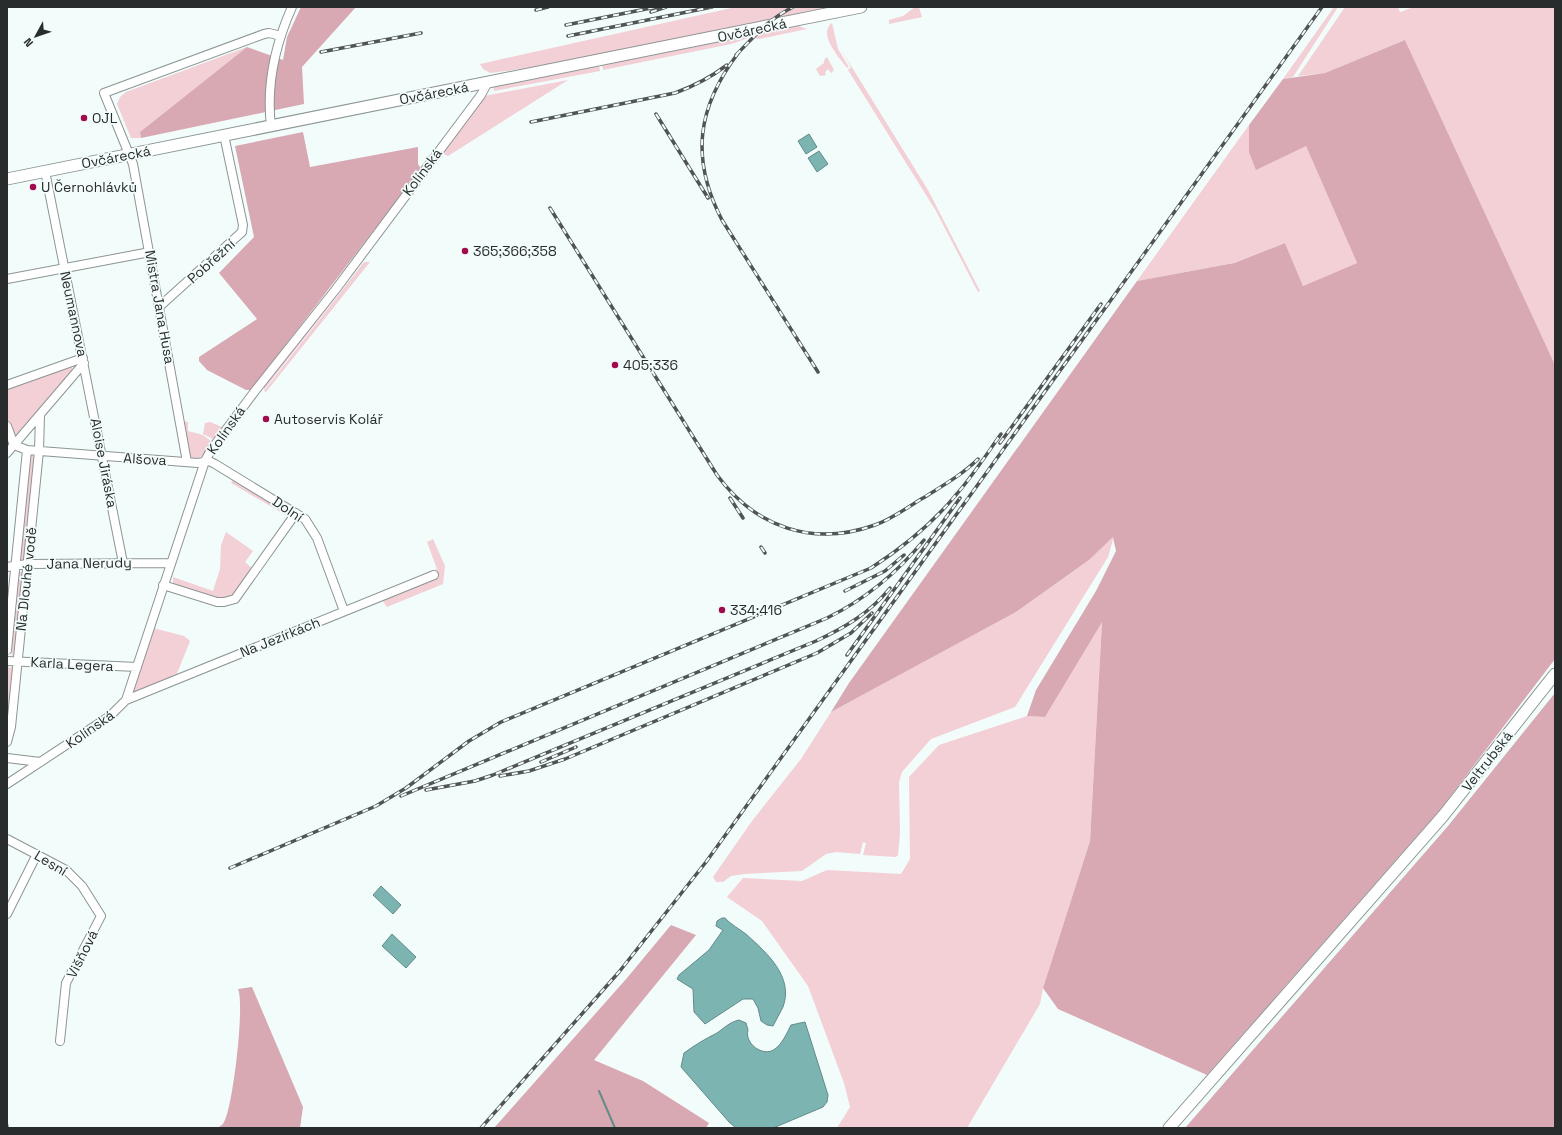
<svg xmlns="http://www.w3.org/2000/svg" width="1562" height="1135" font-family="'Space Grotesk',sans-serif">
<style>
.green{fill:#f3cfd6}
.forest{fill:#d8a8b3}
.water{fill:#7cb4b1;stroke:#638b89}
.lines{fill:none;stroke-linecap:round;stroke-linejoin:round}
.stream{stroke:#638b89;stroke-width:2}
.street-casing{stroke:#8c9594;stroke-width:10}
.secondary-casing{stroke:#8c9594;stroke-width:13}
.street{stroke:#fff;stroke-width:8}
.secondary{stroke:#fff;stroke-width:11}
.rail-casing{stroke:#505454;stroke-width:3.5}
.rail{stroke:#f2fcfb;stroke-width:2;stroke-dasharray:6;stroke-linecap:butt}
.poi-dot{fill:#a10a4d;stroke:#f2fcfb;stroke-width:1.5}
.labels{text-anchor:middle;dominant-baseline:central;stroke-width:3.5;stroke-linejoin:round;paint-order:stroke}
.street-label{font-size:14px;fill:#292c2c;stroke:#f2fcfb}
.poi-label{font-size:14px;fill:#292c2c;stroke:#f2fcfb;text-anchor:start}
</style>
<rect width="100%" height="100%" fill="#f2fcfb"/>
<path class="green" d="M736,7h93c-112,25 -225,52 -339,66l-7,-4 -3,-5z
M915,7h4l3,10 -33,7v-4l14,-4z
M1334,7h4l-45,70 -10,2z
M1345,7h53l2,5 14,-5h141v358l-150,-325 -80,33 -27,3z
M834,22l6,26 88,142 52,101 -2,1 -42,-81 -88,-141 3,-3 -11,-19z
M832,23l6,26 11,18 -2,1c-7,-10 -30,-34 -15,-45z
M796,25l11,4 -48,10 -5,-1 5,-5z
M754,34c-5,4 -16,8 -23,10l-128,26 -1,-5z
M247,47l-107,85 1,6h-10l-14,-34 3,-7 6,-5z
M827,57l7,13 -3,3 -3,-4 -3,3 1,3 -6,1 -4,-7 8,-6v-3z
M599,65l1,6 -106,20 -1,-5z
M568,80l-120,76 -7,-3 43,-57z
M1249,125v27l57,-6 51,117 -54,23 -18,-43 -52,20 -96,18z
M362,262l-36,48 -62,80v-5l94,-121z
M364,262h6l-104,130 -2,-1z
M71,364l2,8 -58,64 -8,-17v-32z
M183,421l5,1v9l15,4 8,6 -7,14 -8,4 -6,-1z
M210,422l12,5 -9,12 -10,-5 2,-11z
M29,454l6,1 -10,105 -5,1z
M234,477l57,35 -2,5 -58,-34z
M226,532l27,19 -8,11 8,7 -16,26 -15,6 -49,-16v-8l40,14 7,-22 1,-24z
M1114,536l-6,21 -93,150 -84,32 -29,33 -3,10 1,51 -2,22 -2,2 -33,-2 3,-12 -3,-1 -3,12 -24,-2 -10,2 -24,17 -58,3 -13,2 -8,6h-7l-3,-5 39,-56 49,-62 30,-47 185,-100 73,-52z
M433,539l12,27 -2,18 -56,23 -5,-7 45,-22 -2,-5 12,-4 -10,-27z
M19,572h5l-3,29h-2l-1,6 2,1 -7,48 -2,-2z
M1102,621l-12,220 -47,147 -3,16 -73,124h-130l13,-21 -6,-24 -36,-97 -46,-65 -35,-24 16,-19 59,3 25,-11 74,4 9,-15 -1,-82 30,-32 88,-29 18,1z
M153,628l31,8 6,5 -14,35 -37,16 -5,-1 -1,-5z
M7,666l3,2 3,-1 -6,70z"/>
<path class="forest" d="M301,7h55l-54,60 2,37 -163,34 -1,-6 107,-85 36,13 4,-23z
M1405,40l150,325v294l-115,151 -233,265 -149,-66 -15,-21 47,-147 12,-219 -57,95 -18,-1 9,-26 60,-99 20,-40 -3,-14 -24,23 -73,52 -185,100 18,-29 288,-402 97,-18 51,-20 18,43 54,-23 -51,-117 -50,24 -7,-18v-27l34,-46 42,-6z
M303,132l7,35 108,-20v17l3,5 -170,221h-5l-39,-20 -8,-9v-4l58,-38 -38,-46 35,-36 -19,-91z
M1555,693v435h-370l263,-302z
M671,925l25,10 -102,125 49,21 66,42 -3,5h-212l133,-150z
M252,987l51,120 -3,21h-83c3,-2 6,-3 7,-6 9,-15 21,-119 14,-133z"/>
<path class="water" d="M809,134l8,13 -11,7 -8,-13z
M819,151l9,13 -11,8 -9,-14z
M381,886l20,19 -8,9 -20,-19z
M722,918h3c6,7 15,11 22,17 20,18 47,42 36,72 -3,6 -7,13 -10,19l-6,-1 -6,-4 -3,-13 -5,-9h-10l-38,25 -11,-12 -1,-23 -16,-10 2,-4 30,-25 14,-20 -7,-4 1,-5z
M392,934l24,23 -10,11 -24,-22z
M739,1020l7,3 2,7c-4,13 15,28 27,19 7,-5 12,-16 16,-24l14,-3 23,73 -1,7 -4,5 -50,21h-37l-7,-6 -48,-55 3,-14c11,-8 21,-14 33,-20 7,-5 13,-11 22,-13z"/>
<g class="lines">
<path class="stream" d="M599,1091l16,37
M7,1123l1,5"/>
<defs>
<path id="street" d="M271,126c-5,-42 4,-81 21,-119
M45,171l78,392
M7,279l143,-27
M159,307l83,-75 1,-7 -19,-90
M7,385l76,-27
M7,426l7,19 13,5 171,13 11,-2 6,3 90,55 12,19 27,73
M7,453l77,-90
M187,462l-54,-298 -29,-71 160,-59 5,-1 12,3
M7,567l20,-3 144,-1
M163,585l54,17h7l11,-3 61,-86
M7,650l20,-200
M7,661l130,6
M126,700l308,-125
M7,742l4,-15 28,-276 1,-36
M7,758l33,4
M7,784l103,-68 16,-16 79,-239 6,-11 44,-59 81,-102 145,-194 7,-13
M7,839l59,31 16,16 19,30 -35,67 -6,58
M7,914l30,-60"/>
<path id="secondary" d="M7,179l854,-172
M1169,1128l274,-312 112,-142"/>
</defs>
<use href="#street" class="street-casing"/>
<use href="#secondary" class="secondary-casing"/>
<use href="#street" class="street"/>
<use href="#secondary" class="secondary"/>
<defs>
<path id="rail" d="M536,10l12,-3
M651,12l15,-5
M566,25l90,-18
M568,36l144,-29
M321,52l100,-19
M739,52c-42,55 -49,106 -17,168l96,152
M736,55c20,-20 30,-34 57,-48
M656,114l52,84
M531,122l144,-29c19,-7 35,-15 52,-28
M550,208l167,267c39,53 96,72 158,50 17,-6 33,-18 48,-27 19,-12 39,-23 55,-39
M1000,443l101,-139
M730,498l13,20
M761,547l4,6
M845,591l40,-20 19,-16
M847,655l113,-157
M541,762l35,-15
M500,776l29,-5 36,-12 252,-106 34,-20 21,-20
M426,790l49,-9 18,-6 323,-134c28,-13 54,-28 74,-53
M401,796l426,-178c39,-19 70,-45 97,-78
M230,868l146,-62 30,-18 63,-47 32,-19 370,-154c31,-20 60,-43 84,-72 17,-19 31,-41 46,-62
M481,1128l138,-156 87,-110 616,-855"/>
</defs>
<use href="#rail" class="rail-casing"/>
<use href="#rail" class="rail"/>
</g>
<g class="poi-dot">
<circle cx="84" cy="118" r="4"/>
<circle cx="33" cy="187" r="4"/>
<circle cx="465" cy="251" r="4"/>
<circle cx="615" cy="365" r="4"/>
<circle cx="266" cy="419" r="4"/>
<circle cx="722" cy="610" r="4"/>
</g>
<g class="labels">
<g class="street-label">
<text transform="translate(752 30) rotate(-12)">Ovčárecká</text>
<text transform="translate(434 93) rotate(-11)">Ovčárecká</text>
<text transform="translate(116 157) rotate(-11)">Ovčárecká</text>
<text transform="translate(422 172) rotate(-53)">Kolínská</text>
<text transform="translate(211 261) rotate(-42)">Pobřežní</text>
<text transform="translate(160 307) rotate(80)">Mistra Jana Husa</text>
<text transform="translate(74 314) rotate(78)">Neumannova</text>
<text transform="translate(226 430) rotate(-55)">Kolínská</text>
<text transform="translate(145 459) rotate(3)">Alšova</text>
<text transform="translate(104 463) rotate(79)">Aloise Jiráska</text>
<text transform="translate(288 509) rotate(34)">Dolní</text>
<text transform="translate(89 563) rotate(-1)">Jana Nerudy</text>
<text transform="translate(26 579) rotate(-84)">Na Dlouhé vodě</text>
<text transform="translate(280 637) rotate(-22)">Na Jezírkách</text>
<text transform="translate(72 664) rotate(3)">Karla Legera</text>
<text transform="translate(90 729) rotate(-35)">Kolínská</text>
<text transform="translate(1487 761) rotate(-52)">Veltrubská</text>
<text transform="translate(51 863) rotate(31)">Lesní</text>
<text transform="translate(82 954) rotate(-63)">Višňová</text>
</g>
<g class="poi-label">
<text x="92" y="118">OJL</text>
<text x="41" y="187">U Černohlávků</text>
<text x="473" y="251">365;366;358</text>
<text x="623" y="365">405;336</text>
<text x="274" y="419">Autoservis Kolář</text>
<text x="730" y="610">334;416</text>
</g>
</g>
<rect width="1562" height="1135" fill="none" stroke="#292c2c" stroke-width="16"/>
<g transform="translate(36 36) rotate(230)" stroke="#f2fcfb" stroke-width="3" paint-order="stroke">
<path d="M0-3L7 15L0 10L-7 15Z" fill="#292c2c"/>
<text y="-6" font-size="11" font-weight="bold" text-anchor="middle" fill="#292c2c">N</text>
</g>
</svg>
